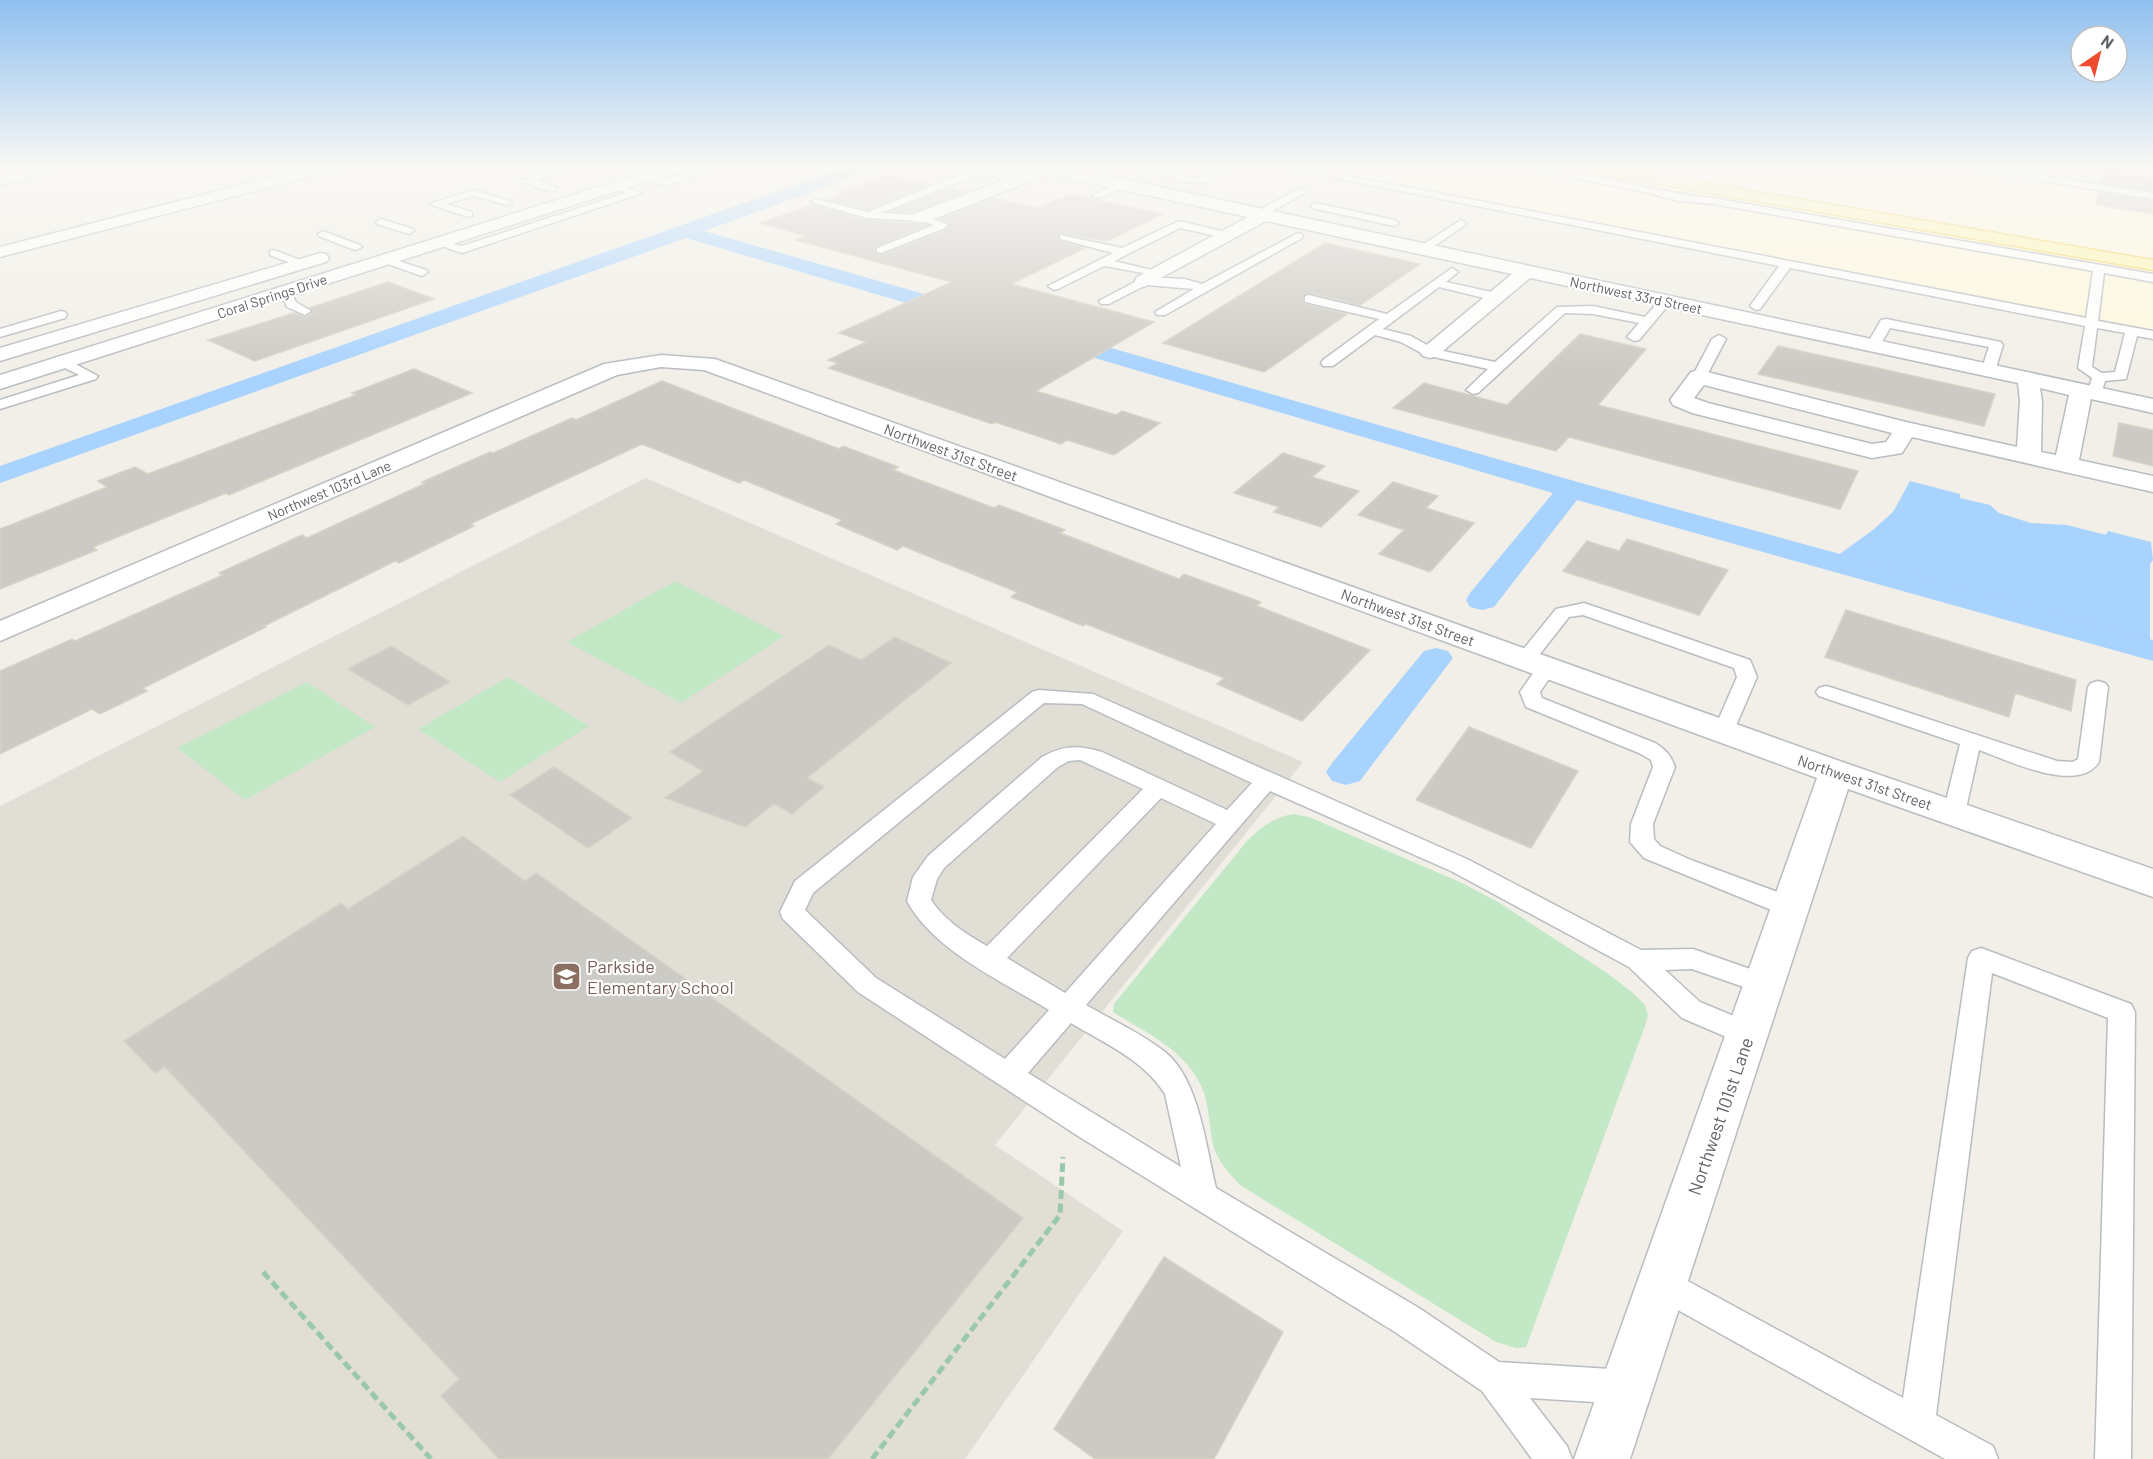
<svg xmlns="http://www.w3.org/2000/svg" width="2153" height="1459" font-family="Barlow,sans-serif">
<style>
.commercial{fill:#fff9de}
.education{fill:#e1ded5}
.green{fill:#c3e8c6}
.water{fill:#a9d3ff}
.lines{fill:none;stroke-linecap:round;stroke-linejoin:round}
.canal{fill:#a9d3ff;fill-rule:evenodd}
.building{fill:#cccac4;stroke:#d6d2c5;stroke-width:1.5}
.lane-casing{stroke:#b9bcc1;stroke-width:3}
.street-casing{stroke:#b9bcc1;stroke-width:3}
.secondary-casing{stroke:#babdc3;stroke-width:3}
.primary-casing{stroke:#f5d55c;stroke-width:3}
.path{stroke:#9ac8ab;stroke-width:5;stroke-dasharray:9 4.5;stroke-linecap:butt}
.lane{fill:#fff;fill-rule:evenodd}
.street{fill:#fff;fill-rule:evenodd}
.secondary{fill:#fff;fill-rule:evenodd}
.primary{fill:#fff8ae;fill-rule:evenodd}
.labels{text-anchor:middle;dominant-baseline:central;stroke-width:4.5;stroke-linejoin:round;paint-order:stroke}
.far-street-label{font-size:14px;fill:#5e6268;stroke:#fff}
.street-label{font-size:15px;fill:#5e6268;stroke:#fff}
.near-education-label{font-size:18px;fill:#785e54;stroke:#fff;text-anchor:start}
.near-street-label{font-size:18px;fill:#5e6268;stroke:#fff}
</style>
<rect width="100%" height="100%" fill="#f1efe7"/>
<path class="commercial" d="M1298,166h642l213,33v130z"/>
<path class="education" d="M646,478l657,284 -308,383 128,86 -158,228h-965v-653z"/>
<path class="green" d="M675,581l109,55 -103,67 -114,-61z
M508,677l81,49 -89,56 -82,-53z
M307,682l68,45 -130,73 -68,-52z
M1293,814l16,3 14,6 139,60 36,19 109,71 26,20 12,12 3,10 -3,11 -119,321 -10,1 -20,-6 -256,-157c-10,-11 -21,-22 -26,-37 -5,-18 -4,-37 -10,-55 -15,-42 -56,-59 -91,-81l1,-8 133,-163c15,-15 26,-23 46,-27z"/>
<path class="water" d="M1910,481l50,13v4l30,7 9,8 32,10 36,2 39,10 2,-4 43,11 2,18 -3,4v86l-320,-89 43,-31 20,-18z"/>
<g class="lines">
<path class="canal" d="M849,166h25l-2,4 -168,61 269,77 3,5 -3,5 -8,2 -8,-2 -271,-80 -686,245v-17z
M1052,331l529,152 572,157v21l-576,-161 -83,107 -12,3 -12,-3 -4,-7 4,-7 83,-100 -509,-150 -4,-5 4,-5z
M1436,648l12,3 5,7 -93,123 -14,4 -14,-4 -6,-9 6,-9 92,-112z"/>
</g>
<path class="building" d="M2103,170l50,7v14l-53,-8z
M889,174l43,10 -64,26 -41,-11 16,-5 -5,-2z
M950,188l16,4 -53,20 -22,-1z
M2098,192l55,9v13l-57,-9z
M1071,194l91,20 -55,27 -48,-8v8l26,7 -74,36 143,38 -118,69 80,24 6,-4 38,12 -46,32 -47,-15 -6,4 -66,-22 -3,2 -163,-56 9,-5 -10,-3 38,-18 -27,-9 113,-51 -157,-42 11,-4 -46,-13 52,-18 54,15 61,5 -51,21 -1,7 7,2 64,-25 3,-7 -9,-4 53,-21 45,10z
M1325,243l95,21 -60,41 -50,-12 -7,2 1,9 43,10 -83,58 -101,-29z
M388,282l46,17 -179,62 -47,-21 86,-27 12,4 7,-5 -3,-4z
M1580,334l66,15 -48,56 260,66 -18,38 -271,-72 -13,14 -163,-43 31,-25 83,22z
M1778,346l217,48 -11,32 -226,-52z
M414,369l58,24 -229,96 -14,6 -3,-2 -133,54 4,3 -97,39v-60l107,-42 -9,-6 37,-14 13,7 208,-79 -4,-2z
M662,381l177,68 4,-3 55,21 -5,3 101,38 5,-3 66,25 -5,3 119,46 5,-5 77,28 -4,4 113,44 -68,71 -85,-37 7,-6 -138,-54 -3,2 -72,-29 6,-5 -114,-46 -6,4 -61,-26 6,-4 -98,-40 -5,3 -97,-39 -172,80 4,2 -75,37 -4,-2 -131,65 2,1 -123,61 4,3 -47,23 -8,-5 -92,45v-83l72,-32 3,2 148,-66 -4,-2 83,-38 5,3 119,-55 -4,-1 68,-30 3,1 79,-35 4,2z
M2119,423l34,7v36l-40,-10z
M1283,453l42,13 -13,11 47,14 -38,36 -47,-15 5,-5 -45,-14z
M1393,482l45,14 -12,12 48,15 -44,49 -51,-18 25,-24 -46,-15z
M1627,539l101,31 -29,45 -136,-44 24,-30 32,10z
M1846,610l230,70 -5,31 -56,-18 -6,24 -184,-60z
M895,637l56,26 -144,115 17,9 -32,27 -18,-10 -29,23 -80,-29 38,-27 -33,-19 159,-107 32,15z
M391,646l59,36 -42,23 -60,-36z
M1469,727l109,44 -47,77 -115,-48z
M554,767l78,51 -44,30 -78,-53z
M463,836l62,45 11,-8 487,345 -195,241h-329l-58,-63 18,-17 -294,-312 -10,6 -31,-32 217,-138 7,6z
M1164,1257l119,75 -69,127h-119l-41,-30z"/>
<g class="lines">
<defs>
<path id="lane" d="M565,166h16l-45,15 20,6v4h-8l-28,-10z
M707,166h15l-56,20 -28,-8 5,-3 22,5z
M1124,166c26,0 51,13 76,11 13,-1 22,-12 36,-10l-32,16 -19,-1z
M1275,166h22l789,152 7,-47 -380,-67 -35,-3 -33,-9 -132,-26c68,0 133,26 200,32l440,76v8l-49,-9 -6,48 55,10v8l-16,-3 -11,43 -21,2 -3,10 -7,4 -7,-4 4,-13 -14,-10 7,-42 -295,-58 -30,41 -4,1 -6,-4 29,-40zM2097,328l28,5 -10,39 -13,1 -10,-6z
M1952,166h26l175,27v6z
M987,170l36,11 -5,3 -31,-8 -16,1 -90,36 39,2 27,9 -2,4 -64,25 -4,-1v-4l57,-23 -14,-4 -53,-3 -56,-16 5,-3 52,13 99,-40z
M1122,181l5,3 -1,2 -26,12 -9,-2z
M616,184l26,9 -180,60 -29,-10 6,-3 23,6 164,-53 -15,-6z
M1301,188l5,3 -1,2 -31,17 -6,7 -9,-2 7,-9z
M474,190l38,12 -5,3 -33,-9 -28,8 26,8v4l-4,1 -39,-13z
M1316,203l78,17 5,3 -5,3 -82,-18v-4z
M381,219l32,10 1,2 -5,3 -32,-10 -1,-2z
M1461,220l5,3 -1,2 -38,26h-8v-4z
M1179,221l51,12 1,2 -5,3 -46,-10 -66,33 46,11v4l-56,-10 -46,23 -4,1 -6,-4 65,-33 -53,-14v-4l62,13z
M323,231l37,14 2,2 -6,3 -4,-1 -33,-13 -1,-2z
M1298,233l4,1v4l-137,77h-8l-2,-3 39,-23 -48,-4 -37,19h-8l-2,-3 45,-24 41,2 17,5z
M274,250l31,12 2,2 -6,3 -31,-12v-4z
M386,257l40,13 2,2 -6,4 -40,-14v-4z
M1452,268l6,4 -12,10 54,12 2,3 -6,4 -57,-14 -56,42 28,7 23,13 61,13 62,-55 36,-1 52,11 16,-18h8l2,3 -32,38 -5,1 -7,-4 12,-14 -46,-9 -28,-1 -87,80 -5,1 -7,-4 22,-21 -63,-14 -24,-13 -26,-7 -42,31h-10l-2,-3 2,-3 56,-41 -74,-17v-6l4,-1 78,19z
M277,291l16,5 3,6 15,9 -6,4 -18,-8 -3,-6 -13,-6z
M61,311l4,1 2,3 -2,3 -65,19v-8z
M1886,319l115,23 2,3 -8,26 -7,4 -7,-4 8,-24 -99,-19 -12,21h-10l-2,-3 15,-26z
M1719,335l7,4 -20,38 -7,4 -5,-1 -2,-3 20,-38z
M64,358l34,18 -2,3 -96,30v-9l79,-25 -20,-10 -2,-3z
M1584,603l166,57 7,17 -26,60 -7,2 -7,-2 -4,-5 24,-55 -3,-9 -151,-53 -14,2 -37,47h-14l-3,-4 3,-4 38,-47z
M1547,661l7,2 3,4 -17,25 2,6 113,45c11,7 15,11 20,24l-22,57 1,15 6,7 31,14 108,40 3,7 -3,7 -9,2 -9,-2 -137,-56 -14,-16 1,-18 22,-57 -2,-7 -12,-7 -113,-46 -6,-15 20,-29z
M2098,681l7,2 3,4 -9,75c-21,33 -92,-2 -120,-12l-14,63 -3,6 -8,2 -8,-2 -3,-6 17,-69 -141,-48 -3,-4 3,-4 7,-2 7,2 224,73 16,1 5,-3 10,-72 3,-4z
M1039,690l54,4 374,165 174,91 52,-1 80,28 4,7 -4,7 -9,3 -72,-25 -27,1 35,32 58,24 4,8 -4,8 -10,3 -10,-3 -56,-24 -53,-51 -178,-96 -181,-80 -184,214c26,15 56,29 79,47 34,27 41,95 51,136l203,120 80,54 127,8 12,5 5,12 -5,12 -12,5 -96,-6 37,48 5,13h-40l-50,-68 -87,-59 -317,-196 -220,-144 -75,-73 -3,-7 15,-31 237,-189zM1044,703l38,1 170,79 -25,27 -125,-58c-24,-7 -38,-7 -60,5l-114,99 -15,21 -6,24c27,50 95,80 142,109l-44,49 -129,-81 -71,-68 8,-17zM1080,760l63,29 -156,157c-21,-12 -42,-25 -56,-46l6,-21 7,-11 114,-101 11,-6zM1161,798l55,26 -151,169 -58,-35zM1071,1023c33,20 73,37 94,71l16,73 -153,-94z
M1981,948l150,56 4,8 -4,447h-36l13,-441 -116,-45 -56,442 57,31 5,13h-53l-294,-164 -5,-11 5,-11 11,-5 11,5 230,125 65,-440 4,-7z"/>
<path id="street" d="M38,166h27l-2,3 -63,16v-10z
M315,166h26l-2,3 -339,88v-10z
M1040,166h22l1091,233v14l-62,-14 -12,61 74,16v16l-241,-55 -10,16 -30,5 -180,-45 -19,-8 -3,-5 21,-28 8,-2 207,52 111,25 3,-46 -2,-18 -488,-105 -93,78 -7,2 -7,-2 -3,-4 3,-4 89,-74 -246,-53 -122,66 -7,-2 -2,-4 2,-4 111,-60 -199,-43 -123,48h-12l-2,-4 2,-4zM1704,385l188,48 -6,9 -14,2 -164,-41 -14,-5zM2040,388l29,7 -13,60 -15,-3 1,-51z
M661,355l54,4 1133,405 305,105v28l-305,-108 -218,670h-56l243,-681 -1113,-408 -43,-3 -44,8 -617,266v-20l604,-257z"/>
<path id="secondary" d="M665,166h23l-2,3 -686,220v-14z
M320,253l6,1 3,4 -3,4 -326,99v-13z"/>
<path id="primary" d="M1571,166h35l547,94v10l-575,-100z"/>
</defs>
<use href="#lane" class="lane-casing"/>
<use href="#street" class="street-casing"/>
<use href="#secondary" class="secondary-casing"/>
<use href="#primary" class="primary-casing"/>
<path class="path" d="M263,1272l168,187
M872,1459l188,-244 3,-58"/>
<use href="#lane" class="lane"/>
<use href="#street" class="street"/>
<use href="#secondary" class="secondary"/>
<use href="#primary" class="primary"/>
</g>
<linearGradient id="sky" x2="0" y2="1"><stop stop-color="#8fc0f1"/><stop offset="0.45" stop-color="#f9f8f4"/><stop offset="1" stop-color="#f9f8f4" stop-opacity="0"/></linearGradient>
<rect width="2153" height="371" fill="url(#sky)"/>
<defs>
<symbol id="school-square" viewBox="-11 -11 22 22"><rect x="-9" y="-9" width="18" height="18" rx="4" fill="#8d6e63" stroke="#fff"/><path d="M0-5L7-2L0 1L-7-2ZM-4 1L0 2.5L4 1V4Q0 6-4 4Z" fill="#fff"/></symbol>
</defs>
<g fill-rule="evenodd">
<use href="#school-square" x="550" y="960" width="33" height="33"/>
</g>
<g class="labels">
<g class="far-street-label">
<text transform="translate(1636 295) rotate(12)">Northwest 33rd Street</text>
<text transform="translate(272 296) rotate(-18)">Coral Springs Drive</text>
<text transform="translate(329 490) rotate(-23)">Northwest 103rd Lane</text>
</g>
<g class="street-label">
<text transform="translate(951 452) rotate(20)">Northwest 31st Street</text>
<text transform="translate(1408 617) rotate(20)">Northwest 31st Street</text>
<text transform="translate(1865 782) rotate(19)">Northwest 31st Street</text>
</g>
<g class="near-education-label">
<text x="587" y="966">Parkside<tspan x="587" dy="21">Elementary School</tspan></text>
</g>
<g class="near-street-label">
<text transform="translate(1720 1116) rotate(-71)">Northwest 101st Lane</text>
</g>
</g>
<g transform="translate(2099 54) rotate(35)"><circle r="28" fill="#ffffff" stroke="#bfc0c3" stroke-width="1.5"/>
<path d="M0-4.5L10 22L0 15L-10 22Z" fill="#ee4c30"/>
<text y="-9" font-size="16" font-weight="bold" text-anchor="middle" fill="#5e6268">N</text>
</g>
</svg>
